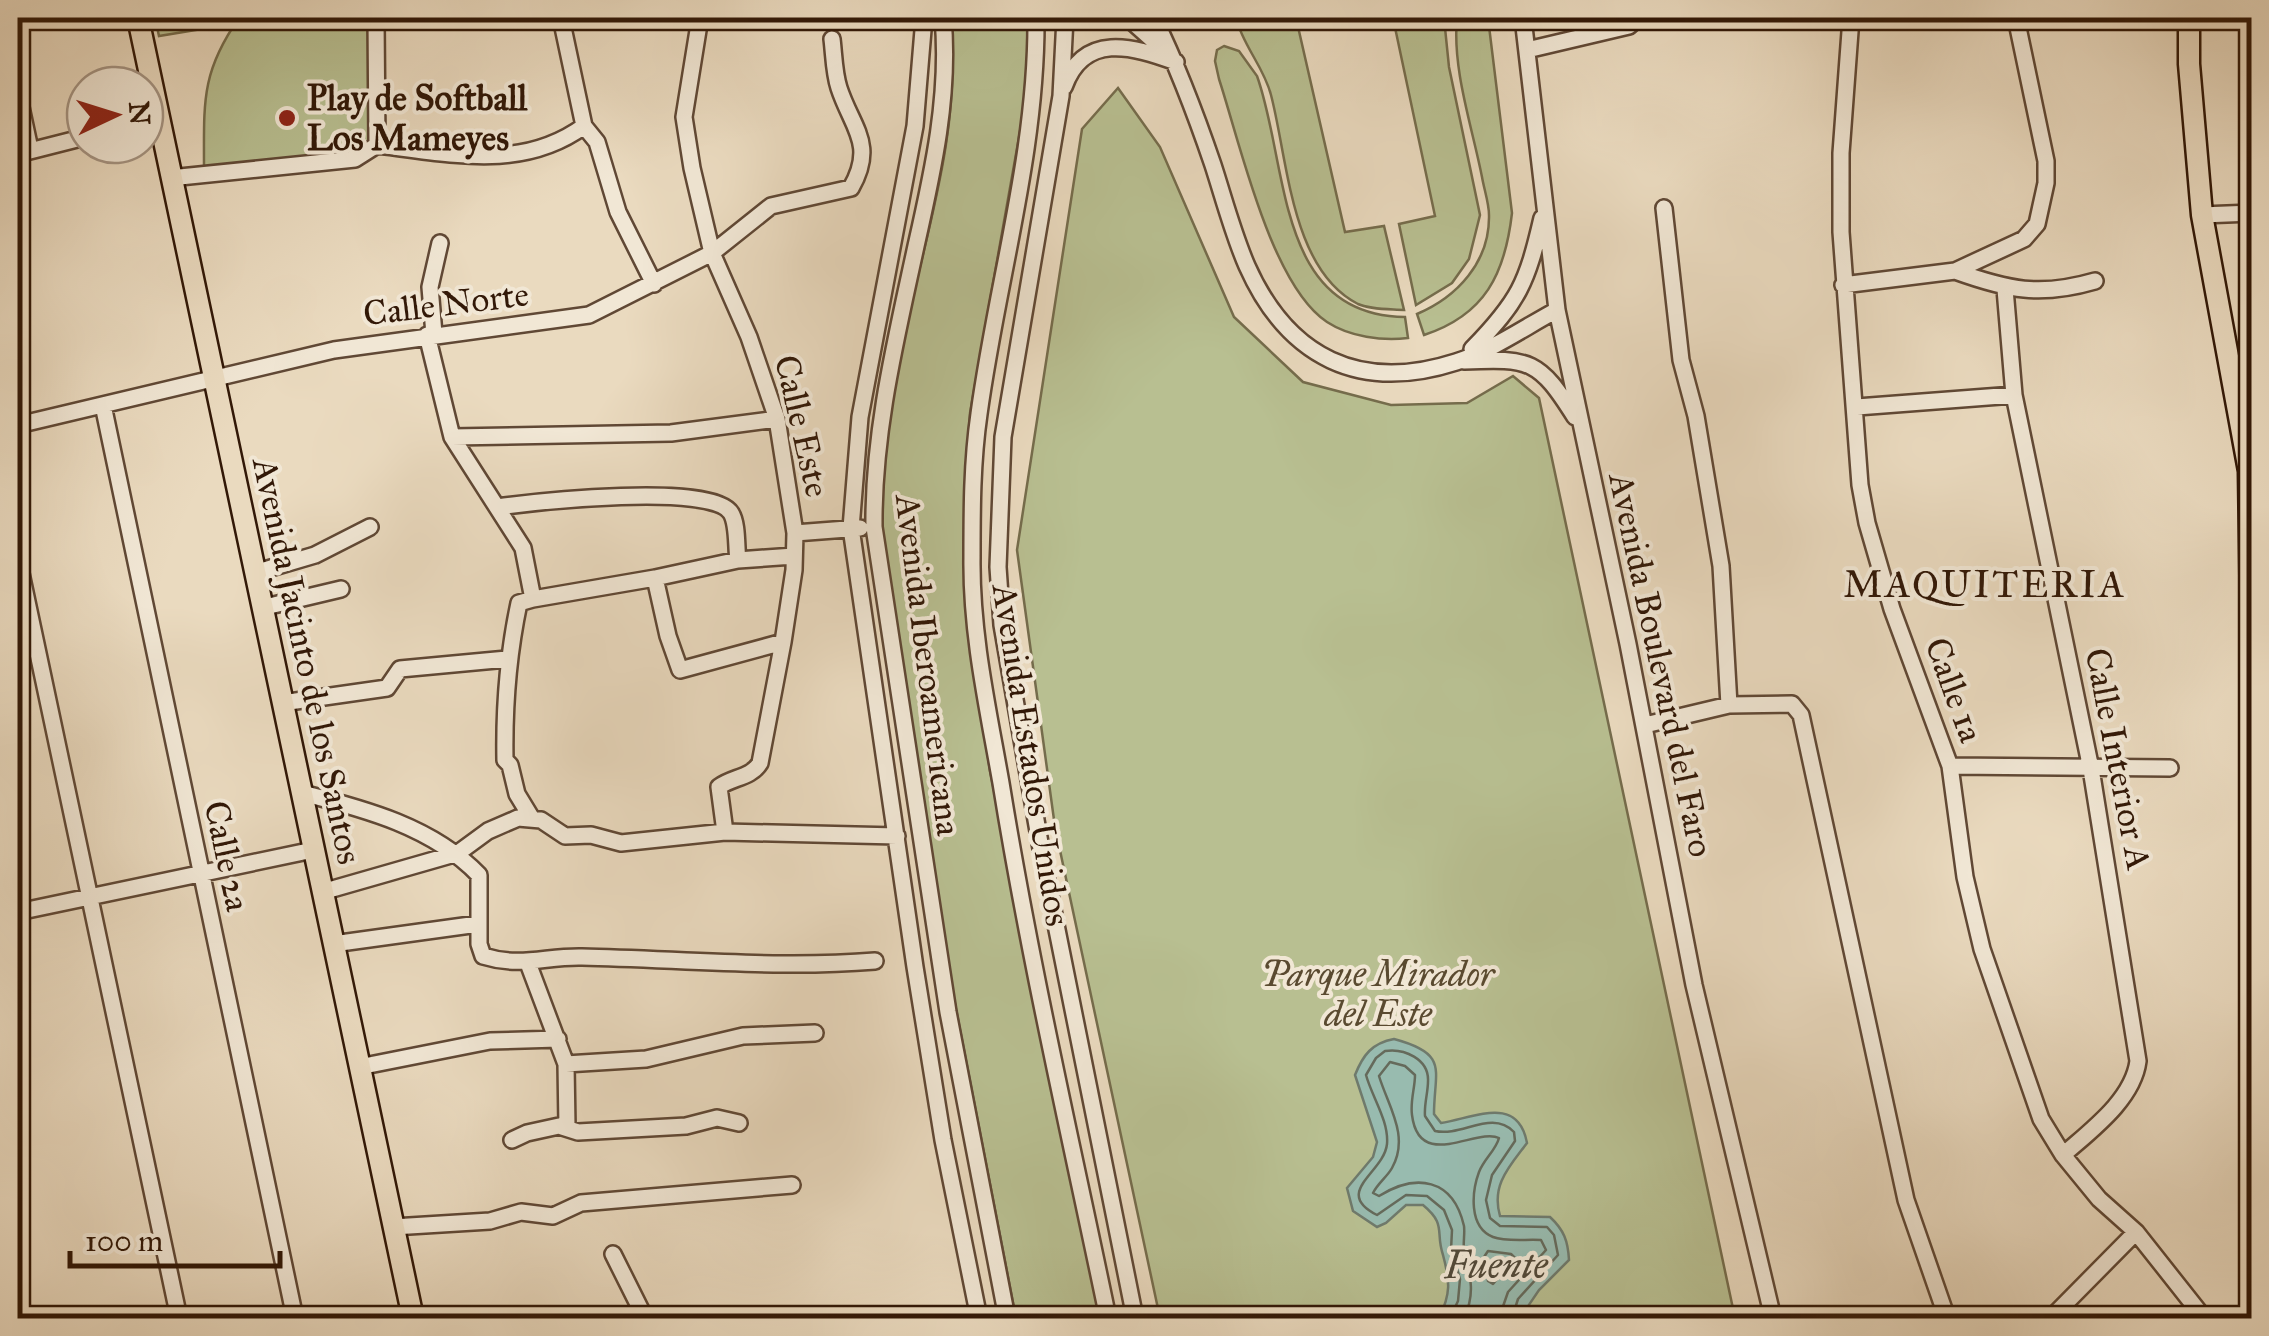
<svg xmlns="http://www.w3.org/2000/svg" width="2269" height="1336" font-family="'IM FELL Great Primer',serif">
<style>
.green{fill:#b8bf91;stroke:#756c4c;stroke-width:2.5}
.water{fill:#98bbaf;stroke:#6f7a6c;stroke-width:2.5}
.lines{fill:none;stroke-linecap:round;stroke-linejoin:round}
.shore{stroke:#656a5b;stroke-width:2.5}
.minor-casing{stroke:#604835;stroke-width:20}
.major-casing{stroke:#321807;stroke-width:25}
.minor{stroke:#f1e7d5;stroke-width:15}
.major{stroke:#eadabf;stroke-width:20}
.poi-dot{fill:#8f2418;stroke:#f1e7d5;stroke-width:4}
.labels{text-anchor:middle;dominant-baseline:central;stroke-width:8;stroke-linejoin:round;paint-order:stroke}
.poi-label{font-size:35px;font-weight:bold;fill:#321807;stroke:#f1e7d5;text-anchor:start}
.street-label{font-size:35px;fill:#321807;stroke:#f1e7d5}
.park-label{font-size:35px;font-style:italic;fill:#5a4a30;stroke:#f1e7d5}
.neighbourhood-label{font-size:38px;letter-spacing:2.5px;fill:#321807;stroke:#f1e7d5}
.water-label{font-size:38px;font-style:italic;fill:#514939;stroke:#f1e7d5}
</style>
<rect width="100%" height="100%" fill="#eadabf"/>
<filter id="stains"><feTurbulence type="fractalNoise" baseFrequency=".002" numOctaves="4"/><feColorMatrix values="0 0 0 0 .2 0 0 0 0 .09 0 0 0 0 .02 0 0 0 .5 -.17"/></filter>
<radialGradient id="worn" r=".72"><stop offset=".6" stop-color="#630" stop-opacity="0"/><stop offset="1" stop-color="#630" stop-opacity=".3"/></radialGradient>
<path class="green" d="M155,18h63l2,8 -61,10z
M239,18h129l2,128 -17,14 -149,7c0,-65 -3,-95 35,-149z
M950,18h77l3,57 -60,338 -5,73 1,80 5,76 19,129 111,547h-85l-73,-376 -62,-414c1,-54 6,-109 16,-161 22,-113 67,-233 53,-349z
M1236,18h60l49,214 39,-6 20,84c-14,-1 -33,0 -46,-6 -67,-34 -70,-144 -87,-209 -7,-28 -28,-49 -35,-77z
M1393,18h51l5,49 31,148 -11,44 -17,24 -36,22 -17,-81 36,-8z
M1457,18h31l24,195c-7,61 -27,102 -88,122l-7,-21c40,-17 73,-52 72,-99 0,-12 -5,-26 -7,-38 -10,-51 -30,-108 -25,-159z
M1537,18h69c-24,12 -43,10 -69,4z
M1224,46l15,5 18,25c32,89 18,240 148,241l3,21c-26,3 -58,-1 -81,-16 -56,-37 -87,-179 -108,-243l-4,-18 2,-11z
M1118,88l42,59 74,170 69,65 88,23 76,-2 46,-27 26,22 196,920h-575l-105,-491 -38,-277 65,-421z"/>
<path class="water" d="M1394,1039c56,15 40,31 40,75l7,9c33,-5 77,-29 86,20 -18,24 -36,42 -27,73l50,1c14,13 18,24 19,43l-30,30 -19,28h-81c12,-24 11,-37 4,-63 -8,-24 4,-30 -20,-50h-17l-20,18 -9,4 -24,-16 -6,-23 26,-31 4,-15 -22,-67c8,-20 17,-32 39,-36z"/>
<g class="lines">
<path class="shore" d="M1488,1251l23,3 4,4 -22,26 -5,-3 -4,-24z
M1450,1318l8,-17 2,-22 -9,-29 1,-20 -8,-20 -17,-14 -21,-1 -29,20c-45,-23 7,-42 10,-71 2,-23 -15,-47 -21,-69l10,-17 9,-7c19,-3 44,8 43,30 0,12 -4,23 -3,35l10,15c27,6 57,-22 79,1l1,9 -23,34 -6,25 4,18 10,8 47,1 7,8 4,20 -40,44 -6,19
M1464,1318c12,-25 6,-43 0,-68 -1,-8 1,-16 0,-24 -11,-48 -48,-53 -85,-30l-6,-3c5,-10 14,-16 19,-25 18,-32 -4,-62 -13,-92l11,-14 15,4 10,9c0,13 -5,26 -3,40 7,57 65,12 87,23 -3,12 -15,21 -20,34 -7,19 -11,55 14,65 13,5 33,2 48,3l5,10 -38,42 -9,26"/>
<defs>
<path id="minor" d="M376,18l1,127
M561,18l23,108 13,16 21,70 36,72
M700,18l-16,99 8,51 20,85 37,84 28,82 18,114 -1,37 -11,72 -23,121c-9,15 -28,14 -41,24l6,45
M924,18l-9,108 -55,291 -9,111 64,439 28,173 36,178
M943,18c7,77 -10,153 -27,228 -20,93 -43,186 -42,281l74,485 59,306
M1036,18c1,135 -39,263 -57,396 -7,48 -7,96 -7,144 -1,76 16,151 29,225 29,180 70,357 107,535
M1065,18l-4,78 -58,341 -5,130 4,58 41,235 92,458
M1128,18l38,34
M1154,18c23,47 42,97 59,147 11,34 20,69 34,101 41,92 113,127 209,96 35,-11 69,-35 101,-52
M1523,18l34,292 71,334 66,341 79,333
M1851,18l-10,135v79l19,253 7,38 25,86 58,157 15,111 17,72 59,170 22,36 36,44 37,33 68,86
M1527,50l102,-24 9,-8
M1064,87c20,-55 68,-41 112,-25
M18,93l12,56
M18,154l67,-17
M170,178l185,-19 22,-14c72,8 144,27 207,-19
M1664,208l17,152 15,56 25,150 8,139
M2202,215l50,-2
M1955,271c53,19 85,26 140,10
M1843,285l112,-14 69,-32 13,-15 9,-41v-22l-30,-143
M2005,289l9,106 77,374 47,292c-5,39 -48,70 -75,94
M434,334l-4,-47 10,-44
M427,335l25,102 71,111 10,51 -14,4c-11,52 -15,103 -14,157l5,5 7,29 14,23
M1472,349c47,-48 55,-66 70,-131
M1464,361c67,-3 75,-1 111,56
M103,405l192,913
M1857,407l157,-12
M18,425l316,-75 255,-35 123,-62 59,-47 80,-18c25,-44 1,-60 -12,-100 -5,-15 -5,-33 -7,-49
M452,437l219,-4 106,-14
M498,507c36,-5 214,-25 233,6 7,11 5,34 7,47
M795,533l65,-5
M18,559l161,759
M254,573l61,-18 55,-28
M655,578l13,58 12,34 103,-28
M533,599l122,-21 83,-18 56,-4
M261,608l80,-19
M282,703l105,-15 13,-19 107,-10
M1645,725l84,-20 63,-1 9,11 105,485 41,118
M1950,766l220,2
M302,793c63,16 131,34 177,82v69l4,12c39,12 62,0 99,1 97,2 196,12 293,4
M322,892l136,-39 30,-22 30,-13 23,2 24,16 26,-1 30,8 104,-11 172,4
M18,912l295,-62
M333,944l145,-20
M528,963l38,101 1,63
M566,1064l80,-5 97,-23 72,-3
M359,1067l131,-26 68,-2
M512,1140l15,-7 32,-7 19,6 108,-6 31,-8 22,5
M393,1227l97,-6 31,-9 32,4 28,-13 211,-18
M613,1254l32,64
M2039,1318l17,-5 80,-81"/>
<path id="major" d="M138,18l275,1300
M2189,18v46l13,151 47,256 3,209"/>
</defs>
<use href="#minor" class="minor-casing"/>
<use href="#major" class="major-casing"/>
<use href="#minor" class="minor"/>
<use href="#major" class="major"/>
</g>
<circle class="poi-dot" cx="287" cy="118" r="10"/>
<g class="labels">
<g class="poi-label">
<text x="307" y="98">Play de Softball<tspan x="307" dy="40">Los Mameyes</tspan></text>
</g>
<g class="street-label">
<text transform="translate(446 304) rotate(-7)">Calle Norte</text>
<text transform="translate(802 426) rotate(77)">Calle Este</text>
<text transform="translate(307 661) rotate(78)">Avenida Jacinto de los Santos</text>
<text transform="translate(928 665) rotate(83)">Avenida Iberoamericana</text>
<text transform="translate(1661 665) rotate(78)">Avenida Boulevard del Faro</text>
<text transform="translate(1954 690) rotate(70)">Calle 1a</text>
<text transform="translate(1031 755) rotate(81)">Avenida Estados Unidos</text>
<text transform="translate(2118 759) rotate(79)">Calle Interior A</text>
<text transform="translate(227 856) rotate(78)">Calle 2a</text>
</g>
<g class="park-label">
<text x="1378" y="974">Parque Mirador<tspan x="1378" dy="40">del Este</tspan></text>
</g>
<g class="neighbourhood-label">
<text x="1985" y="584">MAQUITERIA</text>
</g>
<g class="water-label">
<text x="1496" y="1265">Fuente</text>
</g>
</g>
<rect width="2269" height="1336" fill="none" stroke="#eadabf" stroke-width="60"/>
<rect x="20" y="20" width="2229" height="1296" fill="none" stroke="#321807" stroke-width="5"/>
<rect x="30" y="30" width="2209" height="1276" fill="none" stroke="#321807" stroke-width="2.5"/>
<g transform="translate(115 115) rotate(86)"><circle r="48" fill="#f1e7d5" stroke="#a59483" stroke-width="2.5"/>
<path d="M0-8L18 38L0 25L-18 38Z" fill="#8f2418"/>
<text y="-15" font-size="28" font-weight="bold" text-anchor="middle" fill="#321807">N</text>
</g>
<path d="M70 1251v15h210v-15" fill="none" stroke="#321807" stroke-width="5"/>
<text x="85" y="1251" font-size="30" fill="#321807" stroke="#f1e7d5" stroke-width="8" paint-order="stroke">100 m</text>
<rect width="100%" height="100%" filter="url(#stains)"/>
<rect width="100%" height="100%" fill="url(#worn)"/>
</svg>
